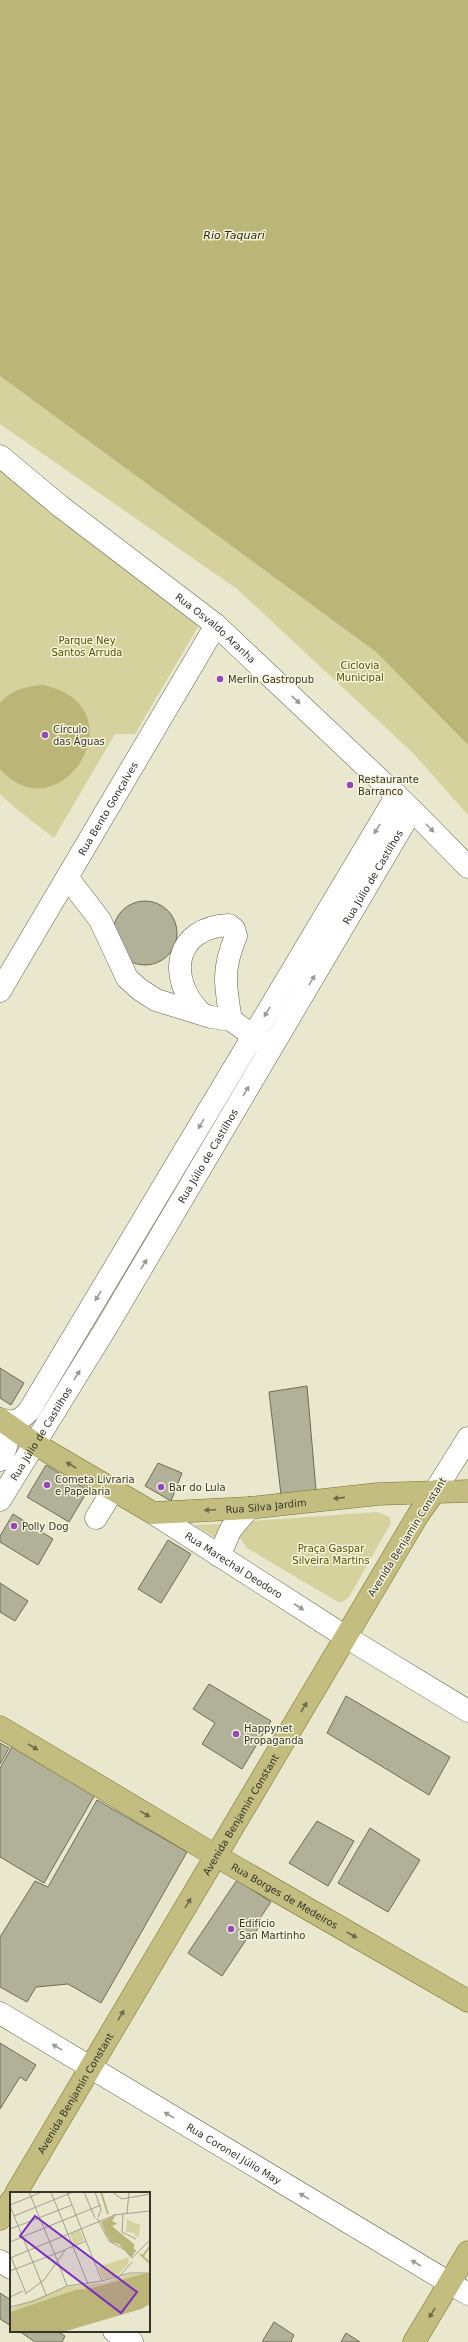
<svg xmlns="http://www.w3.org/2000/svg" width="468" height="2342" font-family="'DejaVu Sans',sans-serif">
<style>
.green{fill:#d6d29e}
.water{fill:#bbb678}
.building{fill:#b1b098;stroke:#6e6c57}
.lines{fill:none;stroke-linecap:round;stroke-linejoin:round}
.minor-casing{stroke:#63614c;stroke-width:23}
.major-casing{stroke:#77712c;stroke-width:23}
.minor{stroke:#fff;stroke-width:22}
.major{stroke:#c3be80;stroke-width:22}
.oneway{fill:#9a9a95}
.oneway2{fill:#6e6b4d}
.poi-dot{fill:#9546b7;stroke:#f6f5dc;stroke-width:1.5}
.labels{text-anchor:middle;dominant-baseline:central;stroke-width:3;stroke-linejoin:round;paint-order:stroke}
.street-label{font-size:10px;fill:#35342b;stroke:#f6f5dc}
.park-label{font-size:10px;fill:#575102;stroke:#f6f5dc}
.poi-label{font-size:10px;fill:#35342b;stroke:#f6f5dc;text-anchor:start}
.water-label{font-size:11px;font-style:italic;fill:#2d2a0e;stroke:#f6f5dc}
.inset-river{fill:none;stroke:#bbb678;stroke-width:2}
.inset-road{fill:none;stroke:#a1a08d;stroke-width:1}
.view{fill:#7b2cbf;fill-opacity:0.15;stroke:#7b2cbf;stroke-width:2}
.inset-edge{fill:none;stroke:#35342b;stroke-width:2}
</style>
<rect width="100%" height="100%" fill="#e9e8cf"/>
<path class="green" d="M0,376l376,276 92,93v70l-54,-61 -177,-165 -237,-165z
M0,467l195,153 3,7 -63,107h-20l-61,104 -39,-30 -15,-14z
M377,1512l12,5 2,6 -42,74 -7,5h-4l-91,-54 -8,-12 9,-14 4,-1z
M221,1524l-4,15 -23,-14z"/>
<path class="water" d="M0,0h468v745l-92,-93 -376,-276z
M43,685c100,21 17,152 -43,84v-66c11,-13 26,-17 43,-18z"/>
<path class="building" d="M113 933a32 32 0 1 1 64 0a32 32 0 1 1-64 0Z
M0,1368l24,15 -13,22 -11,-7z
M307,1386l9,104 -35,5 -12,-103z
M158,1463l24,10 -11,28 -26,-15z
M46,1465l42,25 -19,32 -42,-25z
M13,1514l40,25 -15,26 -38,-23v-6z
M168,1540l23,14 -30,49 -23,-14z
M0,1583l28,18 -13,20 -15,-9z
M209,1684l62,37 -29,48 -40,-25 13,-21 -22,-14z
M346,1696l104,61 -21,38 -102,-62z
M0,1743l9,5 -9,16z
M13,1745l83,48 -52,90 -44,-26v-89z
M97,1800l90,52 -86,151 -33,-19 -32,3 -9,15 -27,-15v-50l35,-56 13,6z
M317,1821l37,20 -26,45 -39,-23z
M370,1828l50,32 -32,52 -50,-29z
M237,1880l34,22 -13,19 3,2 -8,13 -3,-2 -28,42 -34,-23z
M0,2043l36,22 -10,16 -6,-4 -20,32z
M0,2293l11,7v26l-11,-7z
M274,2322l20,13 -3,6 1,1h-30z
M19,2331h38l8,5 -3,6h-27z
M346,2333l14,9h-19z"/>
<g class="lines">
<defs>
<g id="minor">
<path id="s1" d="M0,456l60,50 156,119 196,185 56,57"/>
<path d="M67,877l33,43 27,58 12,11 17,11 55,17 20,3 34,24"/>
<path id="s2" d="M0,991l216,-366"/>
<path d="M200,1012c-34,-35 -25,-85 29,-87l5,4 2,7c-14,33 -11,49 -5,84"/>
<path d="M0,1419c12,5 20,2 29,-8l368,-616"/>
<path d="M0,1420c10,15 9,25 0,40"/>
<path d="M435,1491l33,-53"/>
<path id="s3" d="M0,1500l106,-172 306,-518"/>
<path id="s4" d="M153,1513l193,124 122,74"/>
<path d="M96,1518l17,-28"/>
<path d="M219,1556l12,-27 18,-21"/>
<path id="s5" d="M0,2013l468,281"/>
<path d="M0,2261l11,7"/>
<path d="M114,2331l18,11"/>
</g>
<g id="major">
<path id="s6" d="M0,1419l35,25 118,69 96,-5 129,-14 90,-3"/>
<path id="s7" d="M0,1727l216,129 252,145"/>
<path id="s8" d="M16,2193l402,-678 17,-24"/>
<path d="M0,2219l11,-18"/>
<path d="M414,2342l54,-90"/>
</g>
</defs>
<use href="#minor" class="minor-casing"/>
<use href="#major" class="major-casing"/>
<use href="#minor" class="minor"/>
<use href="#major" class="major"/>
</g>
<defs><path id="oneway-solid" d="M-6-.8H1V-3.2L6.5 0L1 3.2V.8H-6Z"/></defs>
<g class="oneway">
<use href="#oneway-solid" transform="translate(296 700) rotate(43)"/>
<use href="#oneway-solid" transform="translate(430 828) rotate(46)"/>
<use href="#oneway-solid" transform="translate(377 829) rotate(121)"/>
<use href="#oneway-solid" transform="translate(312 980) rotate(-59)"/>
<use href="#oneway-solid" transform="translate(267 1012) rotate(121)"/>
<use href="#oneway-solid" transform="translate(246 1091) rotate(-59)"/>
<use href="#oneway-solid" transform="translate(201 1124) rotate(121)"/>
<use href="#oneway-solid" transform="translate(144 1264) rotate(-59)"/>
<use href="#oneway-solid" transform="translate(98 1296) rotate(121)"/>
<use href="#oneway-solid" transform="translate(77 1375) rotate(-58)"/>
<use href="#oneway-solid" transform="translate(299 1607) rotate(33)"/>
<use href="#oneway-solid" transform="translate(57 2047) rotate(-149)"/>
<use href="#oneway-solid" transform="translate(169 2115) rotate(-149)"/>
<use href="#oneway-solid" transform="translate(304 2196) rotate(-149)"/>
<use href="#oneway-solid" transform="translate(416 2263) rotate(-149)"/>
</g>
<g class="oneway2">
<use href="#oneway-solid" transform="translate(71 1465) rotate(-150)"/>
<use href="#oneway-solid" transform="translate(339 1498) rotate(174)"/>
<use href="#oneway-solid" transform="translate(210 1510) rotate(177)"/>
<use href="#oneway-solid" transform="translate(304 1707) rotate(-59)"/>
<use href="#oneway-solid" transform="translate(33 1747) rotate(31)"/>
<use href="#oneway-solid" transform="translate(145 1814) rotate(31)"/>
<use href="#oneway-solid" transform="translate(188 1903) rotate(-59)"/>
<use href="#oneway-solid" transform="translate(352 1935) rotate(30)"/>
<use href="#oneway-solid" transform="translate(121 2015) rotate(-59)"/>
<use href="#oneway-solid" transform="translate(432 2313) rotate(121)"/>
</g>
<g class="poi-dot">
<circle cx="220" cy="679" r="4"/>
<circle cx="45" cy="735" r="4"/>
<circle cx="350" cy="785" r="4"/>
<circle cx="47" cy="1485" r="4"/>
<circle cx="161" cy="1487" r="4"/>
<circle cx="14" cy="1526" r="4"/>
<circle cx="236" cy="1734" r="4"/>
<circle cx="231" cy="1929" r="4"/>
</g>
<g class="labels">
<g class="street-label">
<text stroke="none"><textPath href="#s1" startOffset="276">Rua Osvaldo Aranha</textPath></text>
<text stroke="none"><textPath href="#s2" startOffset="212">Rua Bento Gonçalves</textPath></text>
<text stroke="none"><textPath href="#s3" startOffset="726">Rua Júlio de Castilhos</textPath></text>
<text stroke="none"><textPath href="#s3" startOffset="402">Rua Júlio de Castilhos</textPath></text>
<text stroke="none"><textPath href="#s3" startOffset="78">Rua Júlio de Castilhos</textPath></text>
<text stroke="none"><textPath href="#s6" startOffset="293">Rua Silva Jardim</textPath></text>
<text transform="translate(407 1537) rotate(-58)">Avenida Benjamin Constant</text>
<text stroke="none"><textPath href="#s4" startOffset="96">Rua Marechal Deodoro</textPath></text>
<text stroke="none"><textPath href="#s8" startOffset="440">Avenida Benjamin Constant</textPath></text>
<text stroke="none"><textPath href="#s7" startOffset="331">Rua Borges de Medeiros</textPath></text>
<text stroke="none"><textPath href="#s8" startOffset="116">Avenida Benjamin Constant</textPath></text>
<text stroke="none"><textPath href="#s5" startOffset="273">Rua Coronel Júlio May</textPath></text>
</g>
<g class="park-label">
<text x="87" y="640">Parque Ney<tspan x="87" dy="12">Santos Arruda</tspan></text>
<text x="360" y="665">Ciclovia<tspan x="360" dy="12">Municipal</tspan></text>
<text x="331" y="1548">Praça Gaspar<tspan x="331" dy="12">Silveira Martins</tspan></text>
</g>
<g class="poi-label">
<text x="228" y="679">Merlin Gastropub</text>
<text x="53" y="729">Círculo<tspan x="53" dy="12">das Águas</tspan></text>
<text x="358" y="779">Restaurante<tspan x="358" dy="12">Barranco</tspan></text>
<text x="55" y="1479">Cometa Livraria<tspan x="55" dy="12">e Papelaria</tspan></text>
<text x="169" y="1487">Bar do Lula</text>
<text x="22" y="1526">Polly Dog</text>
<text x="244" y="1728">Happynet<tspan x="244" dy="12">Propaganda</tspan></text>
<text x="239" y="1923">Edifício<tspan x="239" dy="12">San Martinho</tspan></text>
</g>
<g class="water-label">
<text x="234" y="235">Rio Taquari</text>
</g>
</g>
<g transform="translate(10 2192)">
<rect width="140" height="140" fill="#e9e8cf"/>
<path d="M124,22l-1,9 7,1 -1,13 -4,-1v-3l-9,-1 1,-13 6,3zM70,38l4,10 -10,5 -4,-11zM119,65l-1,7 -11,12 -14,4 -5,-13zM120,82h13l-47,13 -21,3 -65,22v-3l12,-5 45,-17 36,-4z" fill="#d6d29e"/>
<path d="M106,23l-4,6 6,3 -5,1v2l21,17v10l-3,3 -12,-13 -8,-2 -5,-8 -5,-12z" fill="#bab578"/>
<path d="M140,80v32l-9,5 -78,23h-53v-20l65,-22 21,-3z" fill="#bbb678"/>
<path class="inset-river" d="M91,0l7,22M99,27l3,19 14,5 10,9M130,62l10,9M133,64l7,-10"/>
<path class="inset-road" d="M19,0l29,70M41,0l37,92M74,0l11,26M85,0l6,18 -3,7M102,0l10,7 28,-5M0,13l32,-13M0,14l31,76M117,21l2,-21M113,22l-1,18 14,7M103,23l37,-4M4,24l59,-24M87,26l12,23 16,9 7,8M0,37l62,-24M76,49l16,40M0,50l91,-37M1,65l15,36M0,66l105,-43M122,66l18,-18M48,70l9,24M0,79l55,-21M109,85l13,-15M31,90l5,13M15,102l19,-14 22,-31 20,-8 -19,-49M0,105l13,-6M0,115l24,-6 33,-15 35,-5 28,-8h17"/>
<path class="view" d="M25,24l102,76 -16,21 -101,-77z"/>
<rect width="140" height="140" class="inset-edge"/>
</g>
</svg>
